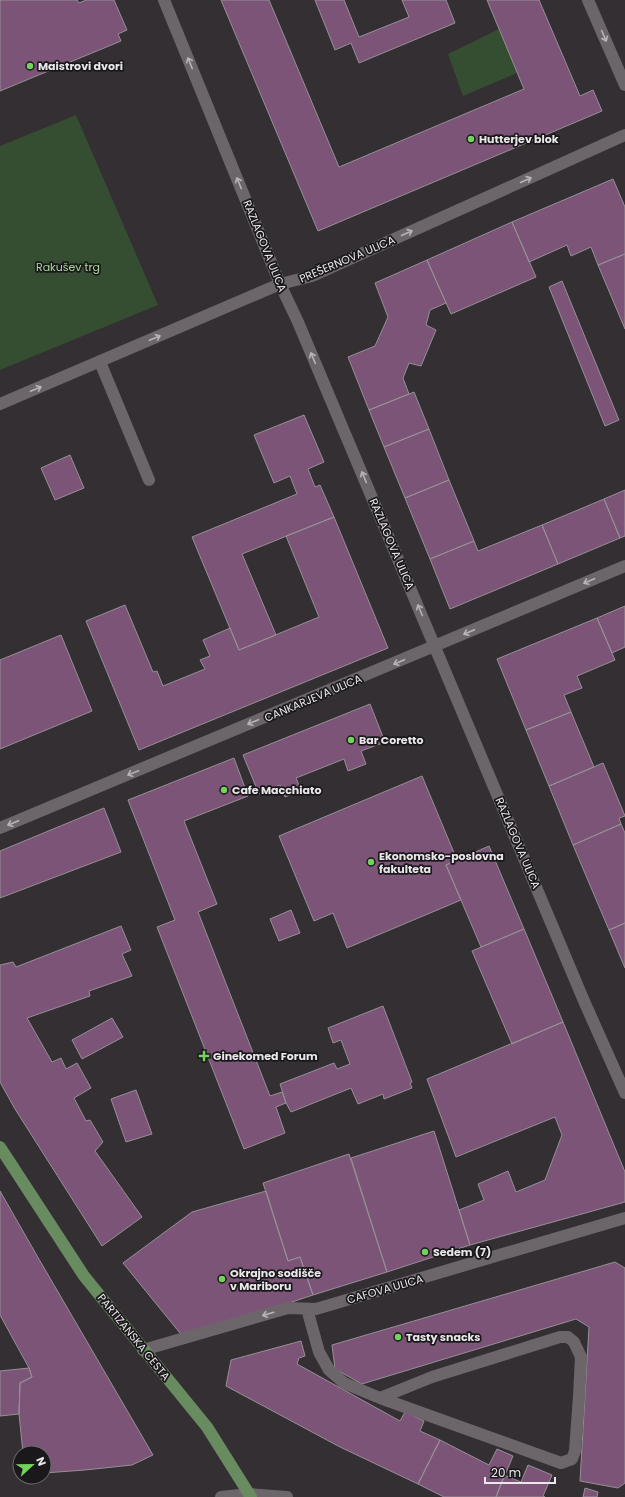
<svg xmlns="http://www.w3.org/2000/svg" width="625" height="1497" font-family="Poppins,sans-serif">
<style>
.green{fill:#354d30}
.building{fill:#7c5478;stroke:#969095}
.lines{fill:none;stroke-linecap:round;stroke-linejoin:round}
.minor{stroke:#6c666b;stroke-width:12}
.major{stroke:#688b60;stroke-width:12}
.oneway{stroke:#b8b3b7}
.poi-dot{fill:#73d25c;stroke:#1a181a;stroke-width:1.5}
.labels{text-anchor:middle;dominant-baseline:central;stroke-width:3.5;stroke-linejoin:round;paint-order:stroke}
.poi-label{font-size:11px;font-weight:bold;fill:#eae7ea;stroke:#1a181a;text-anchor:start}
.street-label{font-size:11px;fill:#eae7ea;stroke:#1a181a}
.park-label{font-size:11px;fill:#a6da9a;stroke:#1a181a}
</style>
<rect width="100%" height="100%" fill="#342f33"/>
<path class="green" d="M499,29l18,44 -54,23 -15,-42z
M76,115l82,190 -158,65v-224z"/>
<path class="building" d="M0,0h77l2,3 7,-3h28l13,30 -9,4 3,7 -121,50z
M221,0h48l70,167 185,-78 -37,-89h52l41,96 13,-6 9,21 -284,120z
M315,0h29l15,37 50,-20 -7,-17h44l9,23 -96,40 -8,-20 -16,7z
M613,179l12,28v47l-27,11 -7,-18 -20,9 -4,-11 -38,17 -17,-40z
M512,222l24,55 -85,37 -24,-54z
M625,254v75l-27,-64z
M427,260l19,43 -16,7 -4,15 10,5 -15,36 -12,-3 -6,15 6,16 -40,16 -21,-53 27,-11 13,-29 -13,-34z
M562,281l57,139 -14,6 -56,-139z
M414,392l15,37 -45,18 -15,-37z
M304,415l20,47 -16,7 7,18 5,-2 14,32 -92,37 34,81 -37,15 -47,-113 105,-43 -7,-18 -16,7 -20,-48z
M429,429l20,51 -44,18 -21,-51z
M70,455l14,33 -29,12 -14,-32z
M449,480l25,61 -44,18 -25,-61z
M625,490v46l-5,2 -16,-39z
M604,499l16,39 -62,26 -16,-39z
M334,517l54,131 -249,102 -53,-129 39,-16 28,67 4,-1 6,15 42,-17 -5,-9 10,-4 -7,-16 27,-12 9,22 80,-33 -33,-81z
M542,525l16,39 -108,45 -20,-50 44,-18 4,10z
M625,606v41l-13,6 -15,-35z
M597,618l18,42 -38,16 5,12 -18,7 7,17 -45,18 -29,-71z
M61,635l31,76 -92,38v-89z
M370,704l15,38 -24,9 5,13 -18,7 -4,-12 -48,19 5,12 -16,7 -5,-12 -21,9 -16,-39z
M571,712l23,55 -45,19 -23,-56z
M234,758l14,38 -64,25 33,83 -19,8 72,184 12,-4 4,11 -10,4 9,26 -41,16 -87,-222 18,-7 -47,-120z
M603,763l22,53 -6,2 2,6 -48,21 -24,-59z
M422,776l35,84 -11,5 15,35 -114,48 -14,-35 -19,8 -35,-85z
M104,808l17,44 -121,46v-47z
M621,824l4,9v90l-16,7 -36,-85z
M489,846l35,83 -43,18 -35,-82z
M291,910l9,23 -21,8 -9,-22z
M625,923v45l-16,-38z
M121,926l10,24 -9,4 10,22 -43,15 1,5 -63,22 25,44 9,-4 5,11 11,-6 14,25 -17,10 12,23 4,-1 13,22 -8,9 47,66 -40,29 -87,-137 -15,-27v-117l13,-3 3,5z
M524,929l39,93 -51,22 -40,-93z
M383,1006l29,76 -2,1 2,5 -28,11 -1,-5 -25,10 -7,-16 -60,24 -5,-9 -6,-19 54,-21 3,6 13,-5 -9,-24 -8,3 -5,-15z
M112,1018l11,19 -41,22 -10,-19z
M563,1022l62,150v30l-155,43 -11,-35 25,-10 -6,-16 30,-13 8,21 29,-12 17,-45 -7,-18 -99,40 -29,-78z
M136,1090l16,44 -26,8 -15,-43z
M434,1131l36,114 -83,27 -36,-114z
M349,1154l38,118 -74,23 -13,-38 -12,4 -25,-78z
M0,1191l40,70 113,194 -21,10 -47,5 -41,3v-20h-21l-4,-39 1,-31 12,-6 -3,-9 -29,-53z
M266,1191l22,70 12,-4 13,38 -129,43 -61,-75 69,-51z
M615,1262l10,6v215l-7,5 -38,-7 9,-154 -13,-8 -214,65 -27,-15 -3,-24z
M301,1341l4,15 -6,2 -2,6 103,57 5,-9 19,9 -4,10 20,9 -22,44 -78,-37 -114,-61 5,-26z
M29,1368l3,9 -12,6 -1,31 -19,2v-45z
M440,1440l49,25 8,-16 16,7 -17,41h-52l-26,-13z
M528,1465l24,10 -9,21 2,1h-49l8,-22 17,7z
M585,1488l13,4 -1,5h-14z"/>
<g class="lines">
<path class="minor" d="M164,0l116,284 18,38 286,679 41,92
M588,0l37,85
M100,362l49,118
M0,404l280,-120 32,-8 313,-141
M0,828l625,-262
M307,1309l12,43 10,18 15,13 36,15 181,65 11,-4 3,-8 4,-55 2,-39 -7,-15 -6,-5h-8l-128,40 -52,21
M143,1350l145,-42 28,1 309,-91
M221,1497l28,-3 38,3"/>
<path class="major" d="M0,1147l84,129 123,151 44,70"/>
</g>
<defs><path id="oneway-shaft" d="M-6 0H5M1.5-3L5.5 0L1.5 3" fill="none" stroke-width="1.6" stroke-linecap="round" stroke-linejoin="round"/></defs>
<g class="oneway">
<use href="#oneway-shaft" transform="translate(604 36) rotate(67)"/>
<use href="#oneway-shaft" transform="translate(190 63) rotate(-112)"/>
<use href="#oneway-shaft" transform="translate(526 180) rotate(-24)"/>
<use href="#oneway-shaft" transform="translate(239 183) rotate(-112)"/>
<use href="#oneway-shaft" transform="translate(407 233) rotate(-24)"/>
<use href="#oneway-shaft" transform="translate(155 338) rotate(-23)"/>
<use href="#oneway-shaft" transform="translate(313 358) rotate(-113)"/>
<use href="#oneway-shaft" transform="translate(36 389) rotate(-23)"/>
<use href="#oneway-shaft" transform="translate(364 477) rotate(-113)"/>
<use href="#oneway-shaft" transform="translate(589 581) rotate(157)"/>
<use href="#oneway-shaft" transform="translate(420 610) rotate(-113)"/>
<use href="#oneway-shaft" transform="translate(469 632) rotate(157)"/>
<use href="#oneway-shaft" transform="translate(399 662) rotate(157)"/>
<use href="#oneway-shaft" transform="translate(253 722) rotate(157)"/>
<use href="#oneway-shaft" transform="translate(133 773) rotate(158)"/>
<use href="#oneway-shaft" transform="translate(13 823) rotate(157)"/>
<use href="#oneway-shaft" transform="translate(268 1314) rotate(164)"/>
</g>
<g class="poi-dot">
<circle cx="30" cy="66" r="4"/>
<circle cx="471" cy="139" r="4"/>
<circle cx="351" cy="740" r="4"/>
<circle cx="224" cy="790" r="4"/>
<circle cx="371" cy="862" r="4"/>
<path d="M202 1050h4v4h4v4h-4v4h-4v-4h-4v-4h4z"/>
<circle cx="425" cy="1252" r="4"/>
<circle cx="222" cy="1279" r="4"/>
<circle cx="398" cy="1337" r="4"/>
</g>
<g class="labels">
<g class="poi-label">
<text x="38" y="66">Maistrovi dvori</text>
<text x="479" y="139">Hutterjev blok</text>
<text x="359" y="740">Bar Coretto</text>
<text x="232" y="790">Cafe Macchiato</text>
<text x="379" y="856">Ekonomsko-poslovna<tspan x="379" dy="13">fakulteta</tspan></text>
<text x="213" y="1056">Ginekomed Forum</text>
<text x="433" y="1252">Sedem (7)</text>
<text x="230" y="1273">Okrajno sodišče<tspan x="230" dy="13">v Mariboru</tspan></text>
<text x="406" y="1337">Tasty snacks</text>
</g>
<g class="street-label">
<text transform="translate(265 246) rotate(68)">RAZLAGOVA ULICA</text>
<text transform="translate(347 259) rotate(-23)">PREŠERNOVA ULICA</text>
<text transform="translate(392 544) rotate(67)">RAZLAGOVA ULICA</text>
<text transform="translate(313 698) rotate(-23)">CANKARJEVA ULICA</text>
<text transform="translate(518 843) rotate(67)">RAZLAGOVA ULICA</text>
<text transform="translate(385 1289) rotate(-16)">CAFOVA ULICA</text>
<text transform="translate(134 1337) rotate(51)">PARTIZANSKA CESTA</text>
</g>
<g class="park-label">
<text x="68" y="267">Rakušev trg</text>
</g>
</g>
<g transform="translate(32 1465) rotate(68)"><circle r="19" fill="#1a181a" stroke="#6d6b6d"/>
<path d="M0-3L7 15L0 10L-7 15Z" fill="#73d25c"/>
<text y="-6" font-size="11" font-weight="bold" text-anchor="middle" fill="#eae7ea">N</text>
</g>
<path d="M485 1477v6h70v-6" fill="none" stroke="#eae7ea" stroke-width="2"/>
<text x="491" y="1477" font-size="12" fill="#eae7ea" stroke="#1a181a" stroke-width="3" paint-order="stroke">20 m</text>
</svg>
